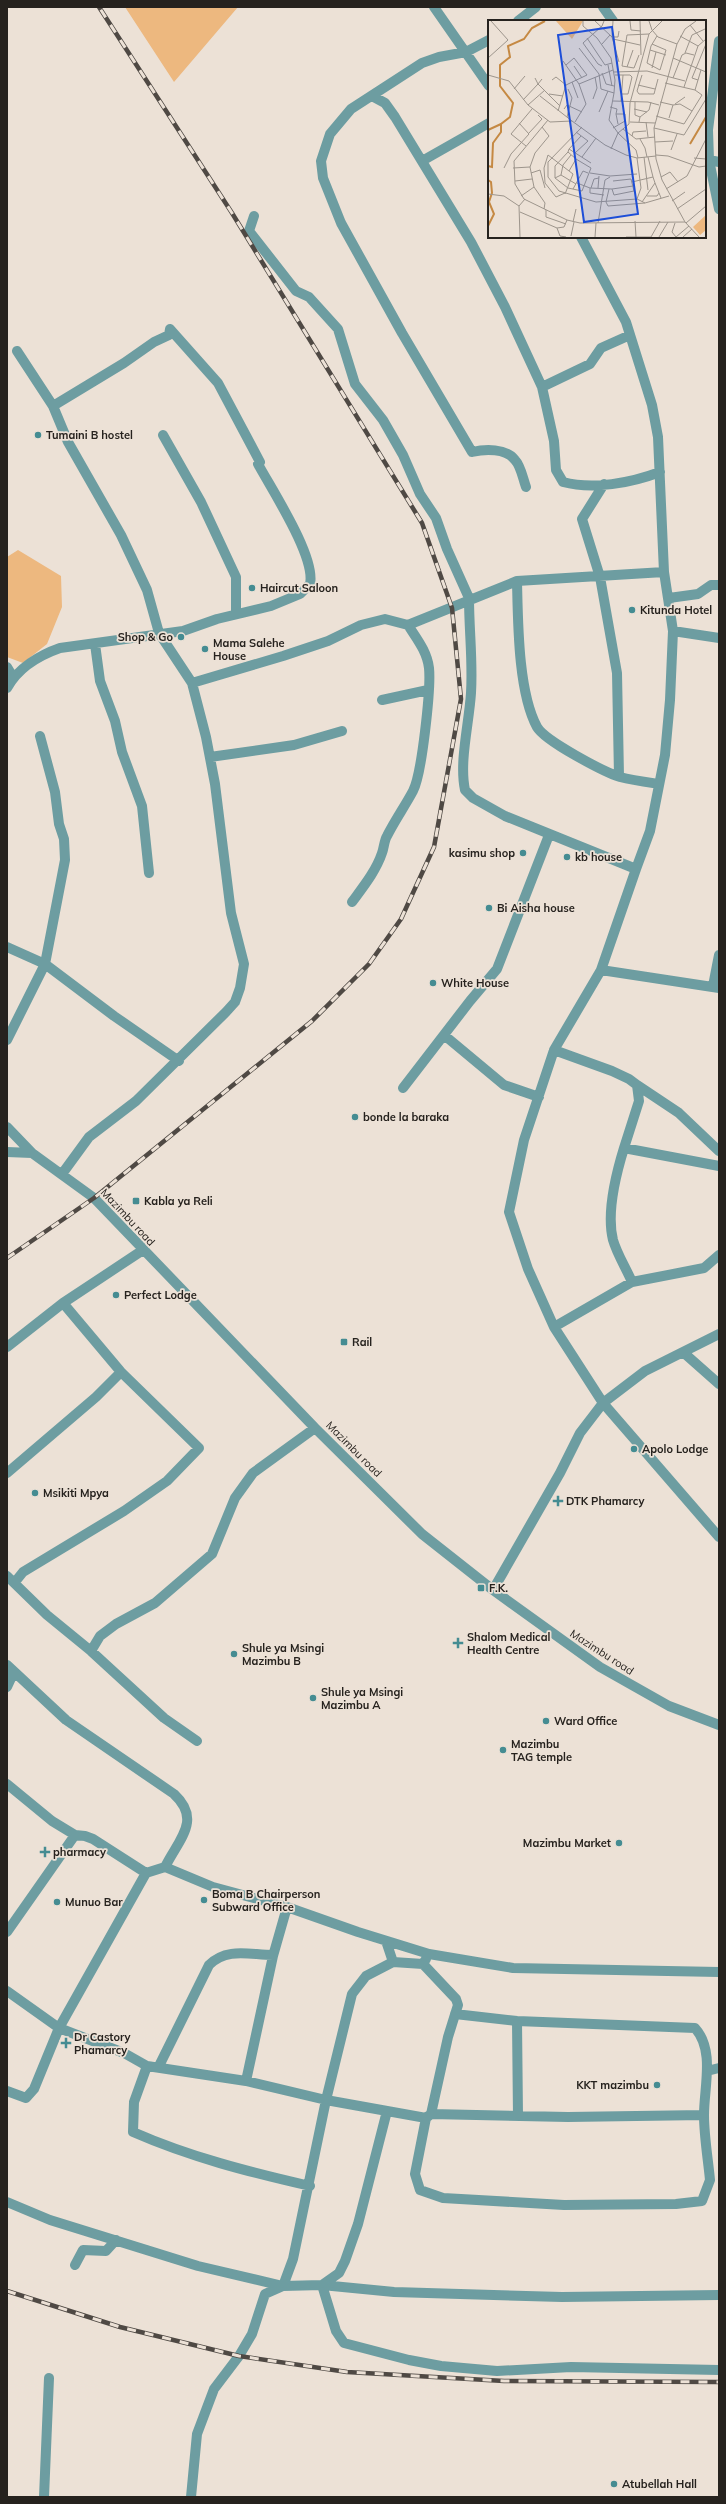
<svg xmlns="http://www.w3.org/2000/svg" width="726" height="2504" font-family="Mulish,sans-serif">
<style>
.green{fill:#edb87f}
.lines{fill:none;stroke-linecap:round;stroke-linejoin:round}
.minor{stroke:#6d9da1;stroke-width:10}
.rail-casing{stroke:#4f4944;stroke-width:4.5}
.rail{stroke:#ece1d6;stroke-width:3;stroke-dasharray:9;stroke-linecap:butt}
.poi-dot{fill:#458c92;stroke:#ece1d6;stroke-width:1.5}
.labels{text-anchor:middle;dominant-baseline:central;stroke-width:3.5;stroke-linejoin:round;paint-order:stroke}
.poi-label{font-size:11px;font-weight:bold;fill:#26221e;stroke:#ece1d6;text-anchor:start}
.street-label{font-size:11px;fill:#26221e;stroke:#ece1d6}
.inset-river{fill:none;stroke:#c58943;stroke-width:2}
.inset-road{fill:none;stroke:#9d958c;stroke-width:1}
.view{fill:#1d4ed8;fill-opacity:0.15;stroke:#1d4ed8;stroke-width:2}
.inset-edge{fill:none;stroke:#26221e;stroke-width:2}
</style>
<rect width="100%" height="100%" fill="#ece1d6"/>
<path class="green" d="M125,7h113l-64,75z
M18,550l43,26 1,31 -15,37 -24,19 -16,-6v-100z"/>
<g class="lines">
<path class="minor" d="M434,7l55,79
M603,7l10,14
M518,21l18,-14
M489,40l-23,12 -27,5 -17,6 -71,46 -21,25 -9,27 2,17 18,45 61,110 70,119c13,-3 34,-4 43,8 6,6 8,19 11,27
M719,41l-11,89 1,30 10,49
M372,96l13,7 10,14 76,125 34,65 37,80 12,54 2,29 7,12c30,8 68,1 97,-10
M709,160l10,2
M422,161l67,-38
M254,216l-5,15 47,60 13,6 29,32 17,55 28,36 20,35 17,39 16,24 11,31 22,49c0,32 4,63 2,95 -2,31 -12,69 -6,97l8,8 32,18 131,53 -35,101 -47,80 -30,90 -15,72 19,57 26,58 49,76 116,134
M581,237l45,85 26,83 6,32 6,135 9,59 -3,69 -5,55 -15,76 -14,38
M17,351l36,55 15,36 53,93 26,55 12,43 33,50 14,54 9,47 16,129 13,51 -4,24 -5,14 -9,10 -90,89 -47,36 -27,37
M542,387l48,-23 11,-16 29,-13
M53,406l71,-43 30,-21 15,-7 1,-6
M163,435l38,67 35,75v37
M604,484l-22,35 18,58 17,96 2,103
M517,581c1,41 1,111 20,146 8,14 67,45 83,50 12,3 26,5 39,7
M669,598l29,-4 13,-9h8
M673,631l46,7
M95,644l5,37 15,40 7,31 20,54 7,67
M7,667l6,10
M192,683l91,-27 45,-15 33,-16 24,-6 23,6 109,-44 147,-9
M7,688c11,-20 33,-33 53,-40l123,-17 34,-12 54,-13 29,-12 10,-10c6,-27 -38,-94 -52,-120l2,-2 -42,-79 -48,-54
M382,700l46,-10
M210,757l84,-12 48,-14
M352,902c11,-15 24,-31 30,-49 2,-5 2,-12 5,-17 8,-16 18,-30 26,-45 9,-17 18,-103 16,-123 -2,-17 -13,-30 -21,-43
M7,947l38,17 69,52 65,45
M601,970l118,18
M713,986l6,-31
M444,1035l60,50 35,12
M7,1040l38,-76 20,-104 -1,-21 -5,-15 -4,-32 -15,-56
M554,1050l58,21 17,8 8,6 2,16 -15,47
M637,1085l42,28 40,38
M403,1088l67,-87 27,-32 52,-134
M7,1127l25,26
M7,1152l25,1 62,45 221,230 107,106 71,56 107,77 69,39 50,19
M632,1282c-6,-14 -15,-28 -19,-42 -7,-28 3,-66 11,-92l95,18
M554,1327l78,-45 72,-14 15,-13
M7,1347l56,-44 80,-53
M684,1353l35,31
M7,1473l89,-76 25,-25
M7,1576l40,39 44,36 73,67 33,23
M15,1582l8,-10 101,-61 43,-30 32,-33 -78,-76 -58,-69
M493,1590l67,-117 20,-40 23,-30 42,-32 74,-37
M91,1651l9,-15 16,-12 39,-21 57,-49 23,-56 18,-25 62,-45
M7,1665l59,55 108,74c28,26 5,45 -9,73l-19,6 -87,155 -25,61 -8,9 -19,-7
M7,1687l6,-13 -4,-6
M7,1784l45,37 23,14
M165,1867l48,20 74,20 71,25 71,22 84,14 206,4
M7,1932l68,-97 10,1 8,3 53,34
M386,1941l7,21
M426,1959l-3,5 33,35 2,6 -10,32 -17,77
M7,1991l52,37 65,25 23,13 99,15 80,19 100,18 5,-4 137,3 136,-2
M517,2021l1,95
M147,2066l-13,36 -1,30c57,25 116,40 177,54
M159,2066l50,-101c18,-18 41,-10 64,-10
M707,2071l12,-3
M246,2081l27,-125 14,-49
M387,2111l-29,113 -13,37 -6,12 -17,12 14,46 8,12 65,17 32,6 56,5 74,-4 148,3
M426,2118l-11,56 5,16 23,8 121,7 112,-1 26,-3 8,-21c-2,-21 -6,-44 -6,-65 0,-28 11,-65 -9,-87l-178,-7 -62,-7
M7,2202l43,18 148,46 85,20 39,-1 72,7 168,5 157,-2
M75,2265l8,-15 23,1 10,-11
M44,2497l5,-119
M191,2497l6,-63 17,-45 25,-33 13,-22 13,-40 18,-8 10,-27 33,-159 26,-106 14,-18 27,-14 30,2"/>
<defs>
<path id="rail" d="M7,1258l87,-60 218,-177 57,-57 32,-45 33,-72 27,-148 -9,-91 -30,-85 -190,-310 -133,-206
M7,2291l113,36 119,29 108,16 157,9 215,1"/>
</defs>
<use href="#rail" class="rail-casing"/>
<use href="#rail" class="rail"/>
</g>
<g class="poi-dot">
<circle cx="38" cy="435" r="4"/>
<circle cx="252" cy="588" r="4"/>
<circle cx="632" cy="610" r="4"/>
<circle cx="181" cy="637" r="4"/>
<circle cx="205" cy="649" r="4"/>
<circle cx="523" cy="853" r="4"/>
<circle cx="567" cy="857" r="4"/>
<circle cx="489" cy="908" r="4"/>
<circle cx="433" cy="983" r="4"/>
<circle cx="355" cy="1117" r="4"/>
<rect x="132" y="1197" width="8" height="8" rx="2"/>
<circle cx="116" cy="1295" r="4"/>
<rect x="340" y="1338" width="8" height="8" rx="2"/>
<circle cx="634" cy="1449" r="4"/>
<circle cx="35" cy="1493" r="4"/>
<path d="M556 1495h4v4h4v4h-4v4h-4v-4h-4v-4h4z"/>
<rect x="477" y="1584" width="8" height="8" rx="2"/>
<path d="M456 1637h4v4h4v4h-4v4h-4v-4h-4v-4h4z"/>
<circle cx="234" cy="1654" r="4"/>
<circle cx="313" cy="1698" r="4"/>
<circle cx="546" cy="1721" r="4"/>
<circle cx="503" cy="1750" r="4"/>
<circle cx="619" cy="1843" r="4"/>
<path d="M43 1846h4v4h4v4h-4v4h-4v-4h-4v-4h4z"/>
<circle cx="204" cy="1900" r="4"/>
<circle cx="57" cy="1902" r="4"/>
<path d="M64 2037h4v4h4v4h-4v4h-4v-4h-4v-4h4z"/>
<circle cx="657" cy="2085" r="4"/>
<circle cx="614" cy="2484" r="4"/>
</g>
<g class="labels">
<g class="poi-label">
<text x="46" y="435">Tumaini B hostel</text>
<text x="260" y="588">Haircut Saloon</text>
<text x="640" y="610">Kitunda Hotel</text>
<text x="173" y="637" text-anchor="end">Shop &amp; Go</text>
<text x="213" y="643">Mama Salehe<tspan x="213" dy="13">House</tspan></text>
<text x="515" y="853" text-anchor="end">kasimu shop</text>
<text x="575" y="857">kb house</text>
<text x="497" y="908">Bi Aisha house</text>
<text x="441" y="983">White House</text>
<text x="363" y="1117">bonde la baraka</text>
<text x="144" y="1201">Kabla ya Reli</text>
<text x="124" y="1295">Perfect Lodge</text>
<text x="352" y="1342">Rail</text>
<text x="642" y="1449">Apolo Lodge</text>
<text x="43" y="1493">Msikiti Mpya</text>
<text x="566" y="1501">DTK Phamarcy</text>
<text x="489" y="1588">F.K.</text>
<text x="467" y="1637">Shalom Medical<tspan x="467" dy="13">Health Centre</tspan></text>
<text x="242" y="1648">Shule ya Msingi<tspan x="242" dy="13">Mazimbu B</tspan></text>
<text x="321" y="1692">Shule ya Msingi<tspan x="321" dy="13">Mazimbu A</tspan></text>
<text x="554" y="1721">Ward Office</text>
<text x="511" y="1744">Mazimbu<tspan x="511" dy="13">TAG temple</tspan></text>
<text x="611" y="1843" text-anchor="end">Mazimbu Market</text>
<text x="53" y="1852">pharmacy</text>
<text x="212" y="1894">Boma B Chairperson<tspan x="212" dy="13">Subward Office</tspan></text>
<text x="65" y="1902">Munuo Bar</text>
<text x="74" y="2037">Dr Castory<tspan x="74" dy="13">Phamarcy</tspan></text>
<text x="649" y="2085" text-anchor="end">KKT mazimbu</text>
<text x="622" y="2484">Atubellah Hall</text>
</g>
<g class="street-label">
<text transform="translate(128 1217) rotate(47)">Mazimbu road</text>
<text transform="translate(354 1449) rotate(45)">Mazimbu road</text>
<text transform="translate(602 1652) rotate(33)">Mazimbu road</text>
</g>
</g>
<g transform="translate(488 20)">
<rect width="218" height="218" fill="#ece1d6"/>
<path d="M68,1h27l-11,18zM218,195v15l-6,5 -7,-8z" fill="#edb87f"/>
<path class="inset-river" d="M0,110l13,-6M202,124l16,-27M0,146l4,1 1,-24 8,-11v-8l9,-7 3,-14 -13,-17v-21l10,-8 -2,-11 16,-7 8,-11 13,-7M0,160l3,2 1,11 -3,9 5,12 -6,12"/>
<path class="inset-road" d="M95,1v5l14,12 14,20 4,22 -1,13M107,1l17,16h6l1,-6M125,1l-1,16 7,25M142,1l1,9 10,1M152,1l1,34M161,1l3,9 6,7 19,7M208,1l-11,8 -8,15 -23,84 2,31 6,21 23,42 14,15M202,5l13,16M192,16l18,10M99,18l18,27 7,-2M125,19l27,6M114,24l8,-9M164,24l14,6 -6,20 -13,-7 4,-17 6,-10M91,28l20,26 2,15 13,4 -5,27 9,13 18,17 2,8M162,30l16,5M197,33l7,-18 13,-6M151,35l-5,13 -12,-2 5,-31 22,-1M0,38l20,-18 -17,-19M185,38l33,14M75,41l16,23 7,20 -11,18M120,45l4,21M86,46l8,12M114,46l-4,-2 -15,-21 19,-17 2,-5M139,47l6,-17M164,48l4,-16M126,52l33,-1 38,10M114,53l4,11 8,2M0,55l21,6 19,24 22,17 22,-1 33,24 21,10 11,3 19,-2M127,55h15l2,2 -4,17h-6M154,55l-5,16 2,3h15l4,-15M47,58l3,6 4,-5M185,58l9,-23 4,-2 8,2M64,60l4,-3 10,8M210,60l-6,-2 14,-34M84,62l6,16M91,64l34,-14M150,65l17,4M196,67l14,-41 8,-7M26,69l11,-13M207,70l6,-20M61,74l14,2M52,76l32,25M105,79l4,-11 -2,-11M35,80l15,-16 22,22M125,81l35,1 11,3M133,81l2,-26M147,82v13l5,2M172,82l13,3 -4,13M187,84l10,-7M40,85l17,-15M185,85l7,-1 12,7M122,87l7,2 -1,5M76,89l3,-4 15,7M146,89l13,3M70,91l8,-26 21,-10 -13,-17 -8,7M111,92l9,-21M168,96l28,8 18,-29 -7,-5 -30,-7M79,97l5,-19 -4,-9M60,100l-34,41 1,23 9,15 43,21 13,3 105,-1M142,102l25,1M151,102l1,-5 9,-7 2,-8M158,102l2,15M54,107l7,9 -14,17 -5,14 4,20 11,16 -1,6M94,107l-34,35v15l11,14 37,11 41,-3 4,-11 -4,-30M125,108l12,-7v-7h-9l2,10M166,108l30,7 22,-36M135,109l13,10 19,-2M41,113l13,-14 -4,-4M144,116l1,-4 13,-1M152,119l5,9 2,9M167,122l18,-1M38,126l-15,-12 21,-25M81,129l22,14M81,129l12,-13M123,129l7,-16 11,-9 1,-21 19,-69 13,-13M183,130l6,-16M80,132l-13,14v12l13,10 14,3 9,-23 -15,-9 -8,-7 1,-3M87,133l13,-12 -12,-9M168,135l12,1 31,11 7,-1M94,137l14,-19M156,137l4,33M160,137l5,20M206,138l12,1M16,148l7,-14 18,-20 -10,-11M25,148l17,-1M81,151l7,-12M43,153l9,-3 5,18M102,153l20,3 27,-2M73,155l2,-10 8,-10M173,157l9,-5 8,10M67,158l6,-3 15,9M27,161l17,-2M144,162l21,-5 2,6 -13,19M89,163l13,5 22,1 21,-3M167,163l6,15M102,168v5l14,2M103,168l3,-9 5,-1M110,168l1,-12M85,169l10,-18 5,2M121,169l-3,13 2,4 37,-3M124,169l2,6 20,-4 -3,-12 -18,2M178,169l21,-13 19,-37M77,173l-9,4 -11,-14 -1,-15 4,-13 25,19 -8,20M0,174l16,2 15,10 6,-7M33,176l13,-9M159,176h10l2,-3M149,179l8,4 24,-7M184,181l13,-9M31,186l1,31M189,189l29,-20M58,190v7l20,7M32,192l37,16 7,-1 3,-7M147,201l1,16M85,202l3,-13M110,203l7,-43 5,-3M187,203l-3,9 4,5M198,203l20,-17M69,208l3,8 6,1M83,216l3,-14M107,217l1,-14M138,217h25M163,217l9,-16M171,217l9,-15M188,217l13,-11M195,217l9,-8"/>
<path class="view" d="M124,7l26,187 -54,8 -26,-187z"/>
<rect width="218" height="218" class="inset-edge"/>
</g>
<rect width="726" height="2504" fill="none" stroke="#26221e" stroke-width="16"/>
</svg>
